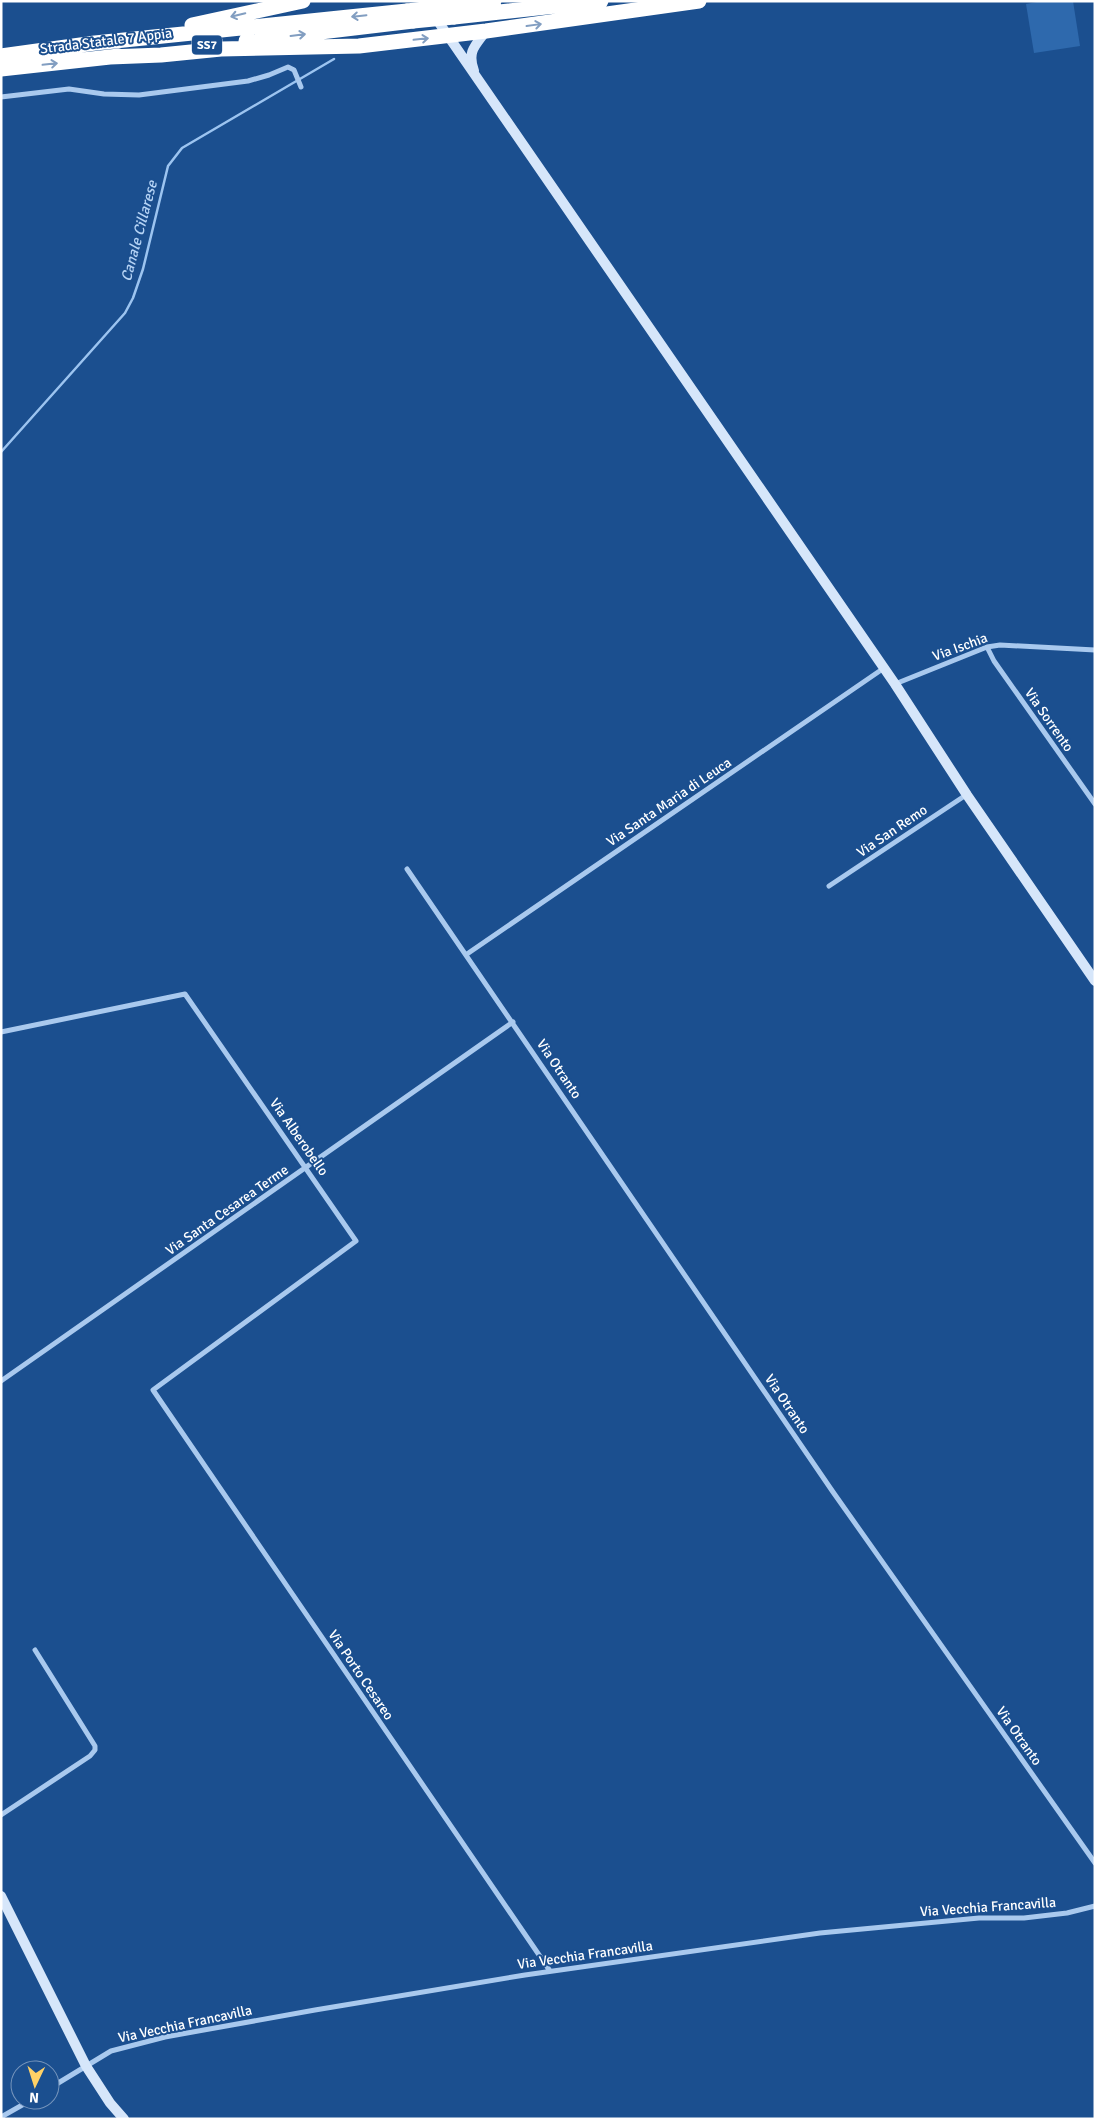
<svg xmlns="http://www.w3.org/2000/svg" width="1096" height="2120" font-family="Signika,sans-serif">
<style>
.green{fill:#2e69ad}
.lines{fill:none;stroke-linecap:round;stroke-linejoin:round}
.stream{stroke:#9cc4f0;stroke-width:2.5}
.street{stroke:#a9c9ee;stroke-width:5}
.secondary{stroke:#d6e6fa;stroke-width:10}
.highway{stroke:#fff;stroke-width:15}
.highway-bridge{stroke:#fff;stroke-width:15}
.oneway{stroke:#829ec1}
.labels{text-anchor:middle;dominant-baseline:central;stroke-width:4;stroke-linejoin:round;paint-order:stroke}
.shield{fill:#1b4f8f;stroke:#bbcadd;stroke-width:1}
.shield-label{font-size:12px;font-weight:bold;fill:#fff}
.street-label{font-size:14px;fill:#fff;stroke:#1b4f8f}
.water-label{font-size:15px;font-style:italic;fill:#b5d3f5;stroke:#1b4f8f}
</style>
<rect width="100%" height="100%" fill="#1b4f8f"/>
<path class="green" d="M1042,1h31l7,45 -46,7 -8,-49z"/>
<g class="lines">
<path class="stream" d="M1,452l124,-139 8,-15 10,-29 25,-103 14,-18 152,-89"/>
<path class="street" d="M1,97l68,-8 35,5 35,1 109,-14 21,-6 19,-8 6,3 7,17
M987,647l7,14 101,143
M895,684l92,-37 13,-2 95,5
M407,869l426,623 262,371
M829,886l137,-91
M467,954l417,-286
M1,1032l184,-38 171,247 -203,149 397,581
M1,1381l512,-359
M1,1815l89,-59 5,-6v-4l-60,-96
M50,2088l61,-37 54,-14 150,-27 210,-35 295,-42 159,-15h45l43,-5 28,-7
M1,2117l30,-17"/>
<path class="secondary" d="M424,1l471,683 72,111 128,186
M474,71c-7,-20 1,-25 12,-40
M1,1896l85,170 24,37 14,16"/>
<path class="highway" d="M450,6l44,-5
M454,17l147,-16
M192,25l111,-24
M246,41l167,-20
M1,56l94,-13 312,-32
M110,57l51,-2 60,-6 138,-3 127,-15 213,-30
M1,69l118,-13"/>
<path class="highway-bridge" d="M407,11l43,-5
M413,21l41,-4"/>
</g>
<defs><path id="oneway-shaft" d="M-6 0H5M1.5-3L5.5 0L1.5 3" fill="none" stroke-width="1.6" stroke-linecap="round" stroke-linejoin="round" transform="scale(1.25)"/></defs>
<g class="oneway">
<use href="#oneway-shaft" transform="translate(238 15) rotate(167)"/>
<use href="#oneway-shaft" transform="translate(359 16) rotate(174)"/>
<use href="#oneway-shaft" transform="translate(534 25) rotate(-8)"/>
<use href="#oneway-shaft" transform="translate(298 35) rotate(-7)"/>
<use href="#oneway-shaft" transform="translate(421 39) rotate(-6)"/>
<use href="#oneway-shaft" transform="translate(50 64) rotate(-6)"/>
</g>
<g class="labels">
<rect class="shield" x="192" y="35.5" width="30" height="19" rx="4"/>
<g class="shield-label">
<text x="207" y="45">SS7</text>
</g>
<g class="street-label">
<text transform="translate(106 41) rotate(-7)">Strada Statale 7 Appia</text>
<text transform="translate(960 647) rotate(-20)">Via Ischia</text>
<text transform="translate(1049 720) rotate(55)">Via Sorrento</text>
<text transform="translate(669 802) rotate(-34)">Via Santa Maria di Leuca</text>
<text transform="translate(892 831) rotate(-34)">Via San Remo</text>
<text transform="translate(559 1069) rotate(56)">Via Otranto</text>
<text transform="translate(299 1137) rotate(55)">Via Alberobello</text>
<text transform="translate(227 1210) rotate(-35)">Via Santa Cesarea Terme</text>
<text transform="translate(787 1404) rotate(56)">Via Otranto</text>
<text transform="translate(361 1675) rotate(56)">Via Porto Cesareo</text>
<text transform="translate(1019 1736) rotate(55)">Via Otranto</text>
<text transform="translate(988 1907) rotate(-4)">Via Vecchia Francavilla</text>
<text transform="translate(585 1955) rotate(-8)">Via Vecchia Francavilla</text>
<text transform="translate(185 2024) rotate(-12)">Via Vecchia Francavilla</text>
</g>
<g class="water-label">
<text transform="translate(139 231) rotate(-75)">Canale Cillarese</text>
</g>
</g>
<rect width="1096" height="2120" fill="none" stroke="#ffffff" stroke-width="5"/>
<g transform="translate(35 2085) rotate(184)"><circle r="24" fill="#1b4f8f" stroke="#7695bc"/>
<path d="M0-4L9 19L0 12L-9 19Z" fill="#ffd166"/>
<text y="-8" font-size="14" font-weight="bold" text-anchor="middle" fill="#ffffff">N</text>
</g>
</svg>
